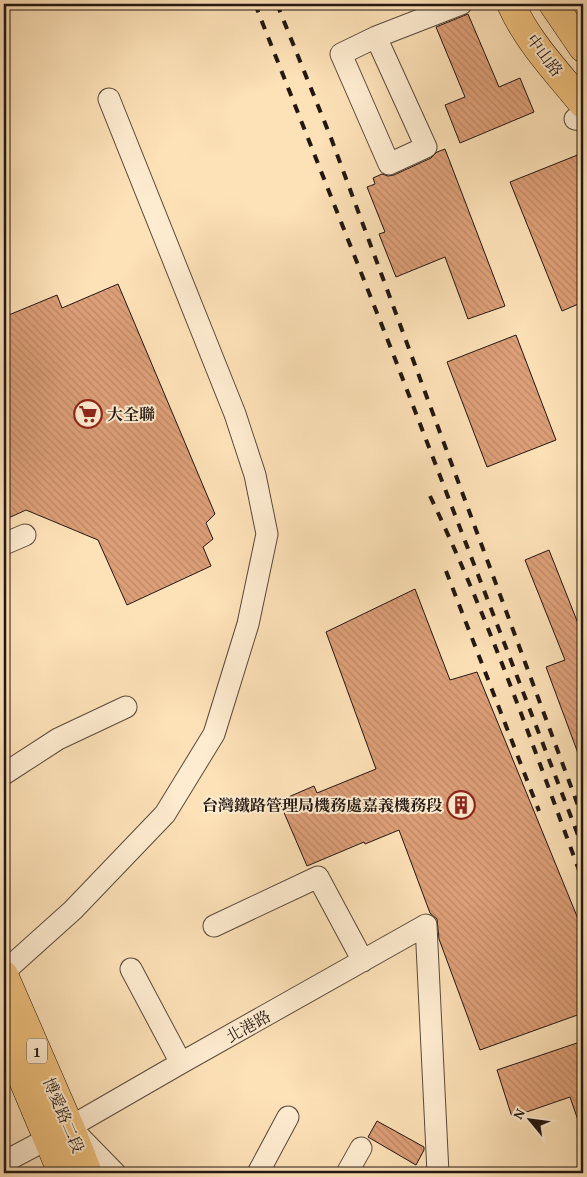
<svg xmlns="http://www.w3.org/2000/svg" width="587" height="1177" font-family="'Gentium Book Plus','Noto Serif TC',serif">
<style>
.building{fill:url(#building-back-hatch);stroke:#221711}
.lines{fill:none;stroke-linecap:round;stroke-linejoin:round}
.minor-casing{stroke:#594a3a;stroke-width:23}
.major-casing{stroke:#221711;stroke-width:29}
.minor{stroke:#feecd0;stroke-width:21}
.major{stroke:#eec07c;stroke-width:28}
.rail{stroke:#221711;stroke-width:4;stroke-dasharray:9 9;stroke-linecap:butt}
.labels{text-anchor:middle;dominant-baseline:central;stroke-width:4;stroke-linejoin:round;paint-order:stroke}
.shield{fill:#feecd0;stroke:#64574a;stroke-width:1}
.shield-label{font-size:15px;font-weight:bold;fill:#221711}
.street-label{font-size:16px;fill:#221711;stroke:#feecd0}
.poi-label{font-size:16px;font-weight:bold;fill:#221711;stroke:#feecd0;text-anchor:start}
</style>
<defs>
<pattern id="building-back-hatch" width="6" height="6" patternUnits="userSpaceOnUse" patternTransform="scale(1.25)"><rect width="6" height="6" fill="#dd9f77"/><path d="M-1 5l2 2M0 0l6 6M5-1l2 2" fill="none" stroke="#bd8866"/></pattern>
</defs>
<rect width="100%" height="100%" fill="#fde1b7"/>
<filter id="stains"><feTurbulence type="fractalNoise" baseFrequency=".004" numOctaves="4"/><feColorMatrix values="0 0 0 0 .2 0 0 0 0 .09 0 0 0 0 .02 0 0 0 .5 -.17"/></filter>
<radialGradient id="worn" r=".72"><stop offset=".6" stop-color="#630" stop-opacity="0"/><stop offset="1" stop-color="#630" stop-opacity=".3"/></radialGradient>
<path class="building" d="M468,14l31,73 21,-9 14,34 -74,31 -15,-38 20,-8 -29,-70z
M445,149l60,157 -37,13 -23,-62 -49,20 -17,-43 6,-2 -18,-45 8,-3 -2,-6 9,-4 6,2 6,-1 37,-17 6,-6z
M580,154l3,8v140l-21,9 -52,-129z
M118,284l97,230 -9,9 7,16 -10,8 8,19 -84,39 -29,-65 -72,-30 -22,10v-203l53,-22 5,13z
M516,335l40,105 -69,27 -40,-105z
M549,550l34,86 -1,128 -36,-97 19,-7 -40,-100z
M415,589l35,91 27,-8 106,259v82l-103,37 -41,-111 -2,-20 -7,-6 -31,-83 -34,14 -1,-2 -57,24 -28,-65 35,-15 3,7 59,-24 -50,-137z
M583,1041v88h-2l-11,-32 -58,20 -15,-47z
M377,1121l47,26v3l-8,15 -48,-28z"/>
<g class="lines">
<defs>
<path id="minor" d="M376,37l50,110 -37,17 -48,-110 35,-17 85,-33
M575,119l8,1
M4,544l21,-9
M4,774l54,-35 68,-32
M214,926l104,-49 45,84
M131,969l50,94
M4,972l69,-62 92,-96 49,-80 34,-110 19,-90 -12,-59 -20,-61 -126,-315
M75,1132l40,41
M4,1162l66,-35 111,-64 245,-138 12,248
M258,1173l30,-56
M347,1173l14,-25"/>
<path id="major" d="M511,4c16,37 47,69 72,100
M553,4l30,44
M4,975l66,152 18,46
M4,1035l58,138"/>
</defs>
<use href="#minor" class="minor-casing"/>
<use href="#major" class="major-casing"/>
<use href="#minor" class="minor"/>
<use href="#major" class="major"/>
<path class="rail" d="M255,4l137,347 191,497
M277,4l54,134 252,681
M430,496c60,125 105,256 153,385
M446,571l93,240"/>
</g>
<defs>
<symbol id="supermarket-ring" viewBox="-11 -11 22 22"><circle r="9.5" fill="#feecd0" stroke="#8f2418" stroke-width="1.5"/><path d="M-6-5.5h2.5l.6 2H6L4.5 2H-2.5L-4.4-4H-6ZM-1.5 3.2a1.3 1.3 0 1 0 .1 0ZM3 3.2a1.3 1.3 0 1 0 .1 0Z" fill="#8f2418"/></symbol>
<symbol id="building-ring" viewBox="-11 -11 22 22"><circle r="9.5" fill="#feecd0" stroke="#8f2418" stroke-width="1.5"/><path d="M-4-6H4V6H1V3H-1V6H-4ZM-2.5-4.3h1.7v1.8h-1.7ZM.8-4.3h1.7v1.8H.8ZM-2.5-1h1.7V.8h-1.7ZM.8-1h1.7V.8H.8Z" fill="#8f2418"/></symbol>
</defs>
<g fill-rule="evenodd">
<use href="#supermarket-ring" x="72" y="398" width="32" height="32"/>
<use href="#building-ring" x="445" y="789" width="32" height="32"/>
</g>
<g class="labels">
<rect class="shield" x="27" y="1038.5" width="20" height="25" rx="4"/>
<g class="shield-label">
<text x="37" y="1051">1</text>
</g>
<g class="street-label">
<text transform="translate(545 55) rotate(53)">中山路</text>
<text transform="translate(248 1026) rotate(-29)">北港路</text>
<text transform="translate(64 1115) rotate(67)">博愛路二段</text>
</g>
<g class="poi-label">
<text x="107" y="414">大全聯</text>
<text x="442" y="805" text-anchor="end">台灣鐵路管理局機務處嘉義機務段</text>
</g>
</g>
<rect width="587" height="1177" fill="none" stroke="#fde1b7" stroke-width="20"/>
<rect x="5" y="5" width="577" height="1167" fill="none" stroke="#221711" stroke-width="2.5"/>
<rect x="10" y="10" width="567" height="1157" fill="none" stroke="#221711"/>
<g transform="translate(530 1120) rotate(299)" stroke="#feecd0" stroke-width="4" paint-order="stroke">
<path d="M0-4L9 19L0 12L-9 19Z" fill="#221711"/>
<text y="-8" font-size="14" font-weight="bold" text-anchor="middle" fill="#221711">N</text>
</g>
<rect width="100%" height="100%" filter="url(#stains)"/>
<rect width="100%" height="100%" fill="url(#worn)"/>
</svg>
